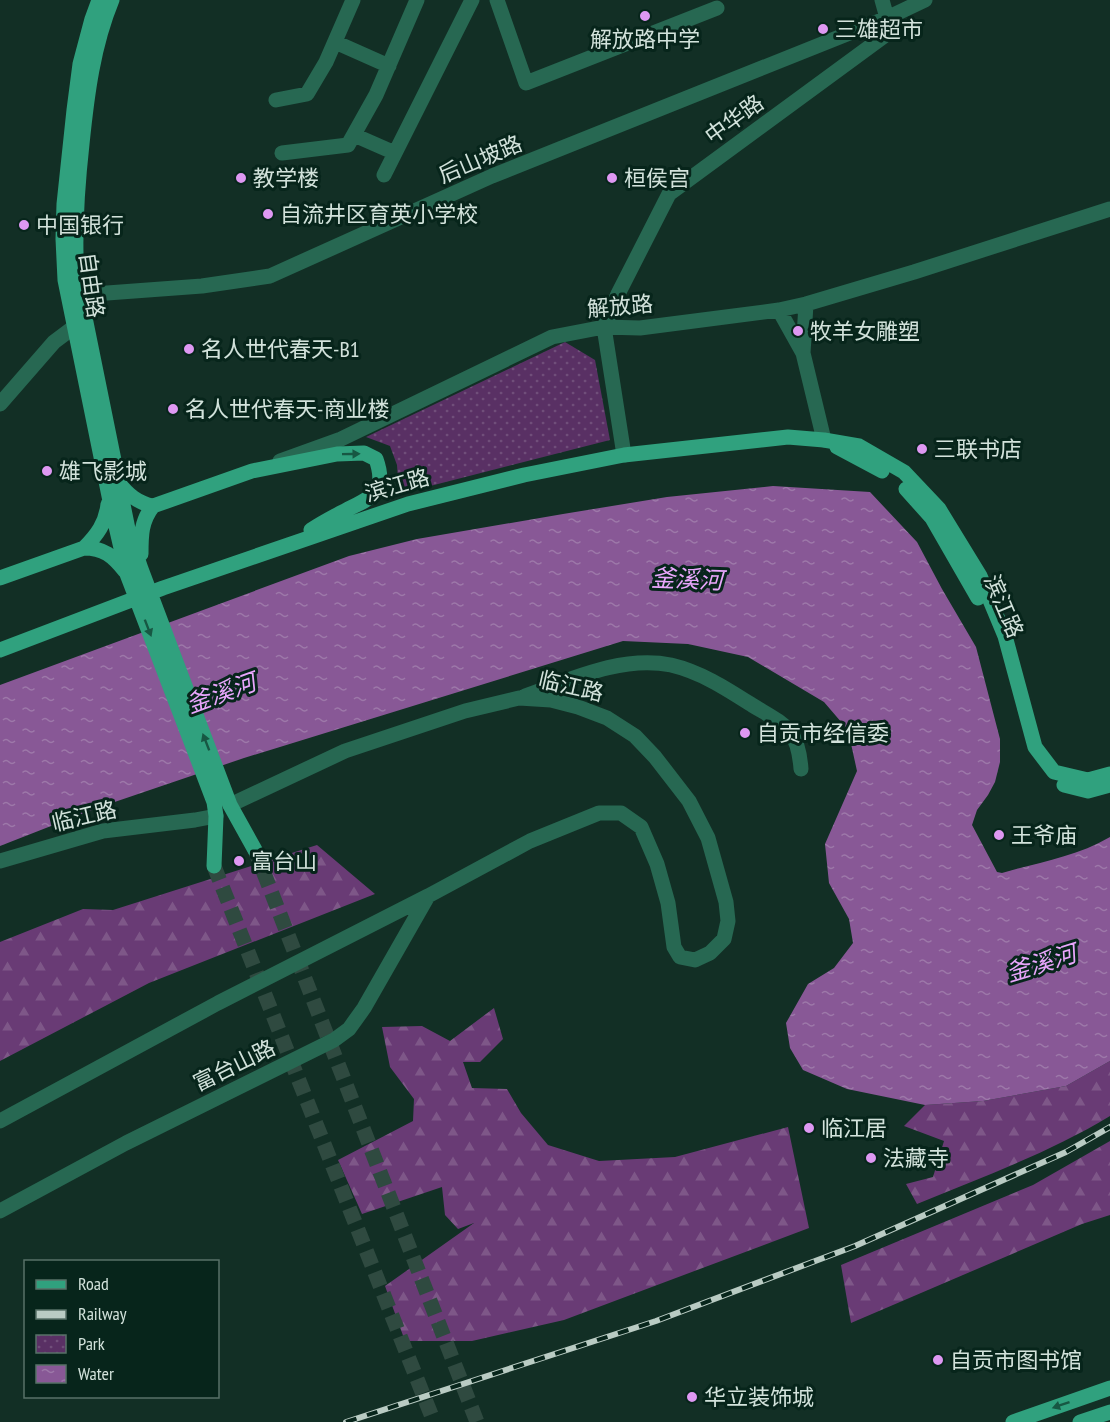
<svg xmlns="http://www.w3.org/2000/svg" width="1110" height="1422" font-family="'PT Sans Narrow','Noto Sans SC',sans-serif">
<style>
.forest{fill:url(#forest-firs)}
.park{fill:url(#park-dots)}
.water{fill:url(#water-ripples)}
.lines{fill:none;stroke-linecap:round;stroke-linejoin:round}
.major-tunnel{stroke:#2f4a40;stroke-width:15;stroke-dasharray:15 8;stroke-linecap:butt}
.minor{stroke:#276852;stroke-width:15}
.major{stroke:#30a17e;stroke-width:15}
.rail-casing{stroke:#b9cbc3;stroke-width:6}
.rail{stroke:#07251b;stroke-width:4;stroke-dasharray:11;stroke-linecap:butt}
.oneway{fill:#175743}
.poi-dot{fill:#de98f2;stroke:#07251b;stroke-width:2}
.labels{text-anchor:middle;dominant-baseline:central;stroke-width:6;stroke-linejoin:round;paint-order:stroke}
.poi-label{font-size:22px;fill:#d2e2db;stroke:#07251b;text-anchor:start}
.street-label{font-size:22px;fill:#d2e2db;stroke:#07251b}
.water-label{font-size:24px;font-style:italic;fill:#e9a6fc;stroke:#07251b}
</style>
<defs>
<pattern id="forest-firs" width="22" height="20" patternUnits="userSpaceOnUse" patternTransform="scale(1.5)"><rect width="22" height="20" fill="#693b75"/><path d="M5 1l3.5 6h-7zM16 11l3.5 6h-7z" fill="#7e5788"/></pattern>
<pattern id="park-dots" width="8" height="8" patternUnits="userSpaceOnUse" patternTransform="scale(1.5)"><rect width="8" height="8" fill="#593064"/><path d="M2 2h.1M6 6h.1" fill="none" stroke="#704e7a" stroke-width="1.8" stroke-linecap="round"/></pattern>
<pattern id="water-ripples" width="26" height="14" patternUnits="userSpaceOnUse" patternTransform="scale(1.5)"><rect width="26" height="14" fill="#885896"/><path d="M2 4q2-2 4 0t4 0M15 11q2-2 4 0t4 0" fill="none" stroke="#9d78a9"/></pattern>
</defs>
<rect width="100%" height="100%" fill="#122f25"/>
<path class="forest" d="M317,845l58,49 -226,89 -149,78v-119l83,-33 30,1z
M494,1008l9,31 -23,23h-17l9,26 35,1 14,24 27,32 51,16 76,-4 113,-30 21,101 -245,92 -92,21h-67l-20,-55 89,-63 -16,6 -13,-14 -3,-28 -80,27 -24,-54 75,-39 1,-22 -24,-32 -8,-40 40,-1 28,15z
M1110,1061v55c-61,37 -128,61 -193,88l-11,-20 27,-7 11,-36 -40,-15 21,-21 58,-4 83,-15z
M1110,1141v74l-28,9 -231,99 -10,-58 192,-80z"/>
<path class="park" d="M565,342l30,18 15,80 -211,54 -2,-29 -7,-19 -24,-9z"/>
<path class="water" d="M773,486l97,6 47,50 25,47 34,58 24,92v23l-5,20 -7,13 -11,15 -5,15 25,47 5,1c37,-11 74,-16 108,-36v224l-44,25 -83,15 -58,4 -78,-16 -44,-19 -13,-22 -4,-25 22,-39 26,-16 19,-25 -4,-24 -20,-36 -4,-39 32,-73 -9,-41 -24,-28 -76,-45 -60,-13 -65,-3 -379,117 -147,50 -97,38v-161l349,-129 68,-17 146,-25 104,-17z"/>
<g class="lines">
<path class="major-tunnel" d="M255,850l222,572
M214,866l220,556"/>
<path class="minor" d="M497,0l29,83 191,-75
M335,42l54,24
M276,100l31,-6 19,-32 27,-62
M354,135l41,18
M282,153l66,-8 28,-50 41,-95
M384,175l88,-175
M80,295l122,-9 68,-10 222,-100 395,-158 38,-18
M779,310l24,43 3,-49
M803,353l21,87
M0,404l54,-62 20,-15
M624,455l-20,-128 14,-33 51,-100 218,-160v-16l-5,-18
M280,461l61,-22 211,-102 52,-10 36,1 139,-18 27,-6 108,-32 196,-63
M525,696c45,-16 96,-41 146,-31 30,7 56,24 81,40 33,20 46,23 49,64
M0,861l103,-30 92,-11 21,-4
M0,1121l218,-118 210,-107 102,-55 69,-28h22l20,14 16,37 11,39 6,44 6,10 15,3 15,-7 14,-14 4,-18 -2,-19 -18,-64 -19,-37 -34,-44 -20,-21 -28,-18 -29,-11 -27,-7 -32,-2 -54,13 -120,40 -115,54
M0,1211l126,-68 208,-103 15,-11 15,-21 64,-112"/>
<path class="major" d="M99,0l-7,19 -12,45 -6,46 -10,94 -1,35 2,41 44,216 18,78 87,228 2,14 -2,50
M112,0c-19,46 -25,95 -30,144 -5,45 -8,89 -5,134l52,256 12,35 89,236 25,45
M837,447l45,24
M118,482c10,13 20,21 35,24 -12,15 -12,30 -12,48
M906,489l26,29 46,80
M108,504c-2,19 -11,31 -24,44 20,0 29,8 41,23
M153,506l99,-35 85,-17 27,-1 12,6c11,31 -2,38 -28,50 -13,7 -25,13 -37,21
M0,578l84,-30
M0,650l163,-62 245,-84 116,-29 100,-20 164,-18 36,3 35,6 45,26 35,37 41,67 25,60 30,111 19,25 34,8 22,-6
M1064,785l24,6 22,-6
M1013,1422l97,-34
M1080,1422l30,-10"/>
<defs>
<path id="rail" d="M346,1422l310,-101 199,-75 211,-94 44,-25"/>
</defs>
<use href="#rail" class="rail-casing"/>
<use href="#rail" class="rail"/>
</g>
<defs><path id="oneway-solid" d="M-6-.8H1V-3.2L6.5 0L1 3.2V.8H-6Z" transform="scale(1.5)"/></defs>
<g class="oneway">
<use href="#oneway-solid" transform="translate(351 454) rotate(-1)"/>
<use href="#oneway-solid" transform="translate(148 628) rotate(69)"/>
<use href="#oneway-solid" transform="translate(206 742) rotate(-111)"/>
<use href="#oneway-solid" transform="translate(1061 1405) rotate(161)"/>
</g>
<g class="poi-dot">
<circle cx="645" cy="16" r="6"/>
<circle cx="823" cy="29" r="6"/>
<circle cx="241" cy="178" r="6"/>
<circle cx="612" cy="178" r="6"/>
<circle cx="268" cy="214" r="6"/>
<circle cx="24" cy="225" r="6"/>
<circle cx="798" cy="331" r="6"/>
<circle cx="189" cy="349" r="6"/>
<circle cx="173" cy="409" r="6"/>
<circle cx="922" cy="449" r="6"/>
<circle cx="47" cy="471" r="6"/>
<circle cx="745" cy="733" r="6"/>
<circle cx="999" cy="835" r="6"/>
<circle cx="239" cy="861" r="6"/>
<circle cx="809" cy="1128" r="6"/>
<circle cx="871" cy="1158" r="6"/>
<circle cx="938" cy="1360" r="6"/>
<circle cx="692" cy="1397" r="6"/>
</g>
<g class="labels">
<g class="poi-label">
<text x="835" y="29">三雄超市</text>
<text x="645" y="39" text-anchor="middle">解放路中学</text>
<text x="253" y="178">教学楼</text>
<text x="624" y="178">桓侯宫</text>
<text x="280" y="214">自流井区育英小学校</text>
<text x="36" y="225">中国银行</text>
<text x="810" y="331">牧羊女雕塑</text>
<text x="201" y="349">名人世代春天-B1</text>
<text x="185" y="409">名人世代春天-商业楼</text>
<text x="934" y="449">三联书店</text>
<text x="59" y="471">雄飞影城</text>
<text x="757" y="733">自贡市经信委</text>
<text x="1011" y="835">王爷庙</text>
<text x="251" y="861">富台山</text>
<text x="821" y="1128">临江居</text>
<text x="883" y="1158">法藏寺</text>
<text x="950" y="1360">自贡市图书馆</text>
<text x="704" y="1397">华立装饰城</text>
</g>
<g class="street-label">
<text transform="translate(734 119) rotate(-36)">中华路</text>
<text transform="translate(480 159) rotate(-23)">后山坡路</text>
<text transform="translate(92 285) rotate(82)">自由路</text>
<text transform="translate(620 306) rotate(-5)">解放路</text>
<text transform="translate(397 485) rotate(-16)">滨江路</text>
<text transform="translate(1004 606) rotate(67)">滨江路</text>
<text transform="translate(571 686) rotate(13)">临江路</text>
<text transform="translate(84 816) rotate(-13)">临江路</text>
<text transform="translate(234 1065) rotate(-26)">富台山路</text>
</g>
<g class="water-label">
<text transform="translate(687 579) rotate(2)">釜溪河</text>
<text transform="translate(221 693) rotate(-20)">釜溪河</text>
<text transform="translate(1041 963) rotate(-17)">釜溪河</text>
</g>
</g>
<rect x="24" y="1260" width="195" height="138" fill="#07251b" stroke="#587168" stroke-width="1.5"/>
<rect x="36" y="1280" width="30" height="9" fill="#30a17e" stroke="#587168" stroke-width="1.5"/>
<text x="78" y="1290" font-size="18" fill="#d2e2db">Road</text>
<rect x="36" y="1310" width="30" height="9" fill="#b9cbc3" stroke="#587168" stroke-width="1.5"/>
<text x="78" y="1320" font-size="18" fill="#d2e2db">Railway</text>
<rect x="36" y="1335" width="30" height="18" fill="url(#park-dots)" stroke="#587168" stroke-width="1.5"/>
<text x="78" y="1350" font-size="18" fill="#d2e2db">Park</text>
<rect x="36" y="1365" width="30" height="18" fill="url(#water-ripples)" stroke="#587168" stroke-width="1.5"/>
<text x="78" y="1380" font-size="18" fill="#d2e2db">Water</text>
</svg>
